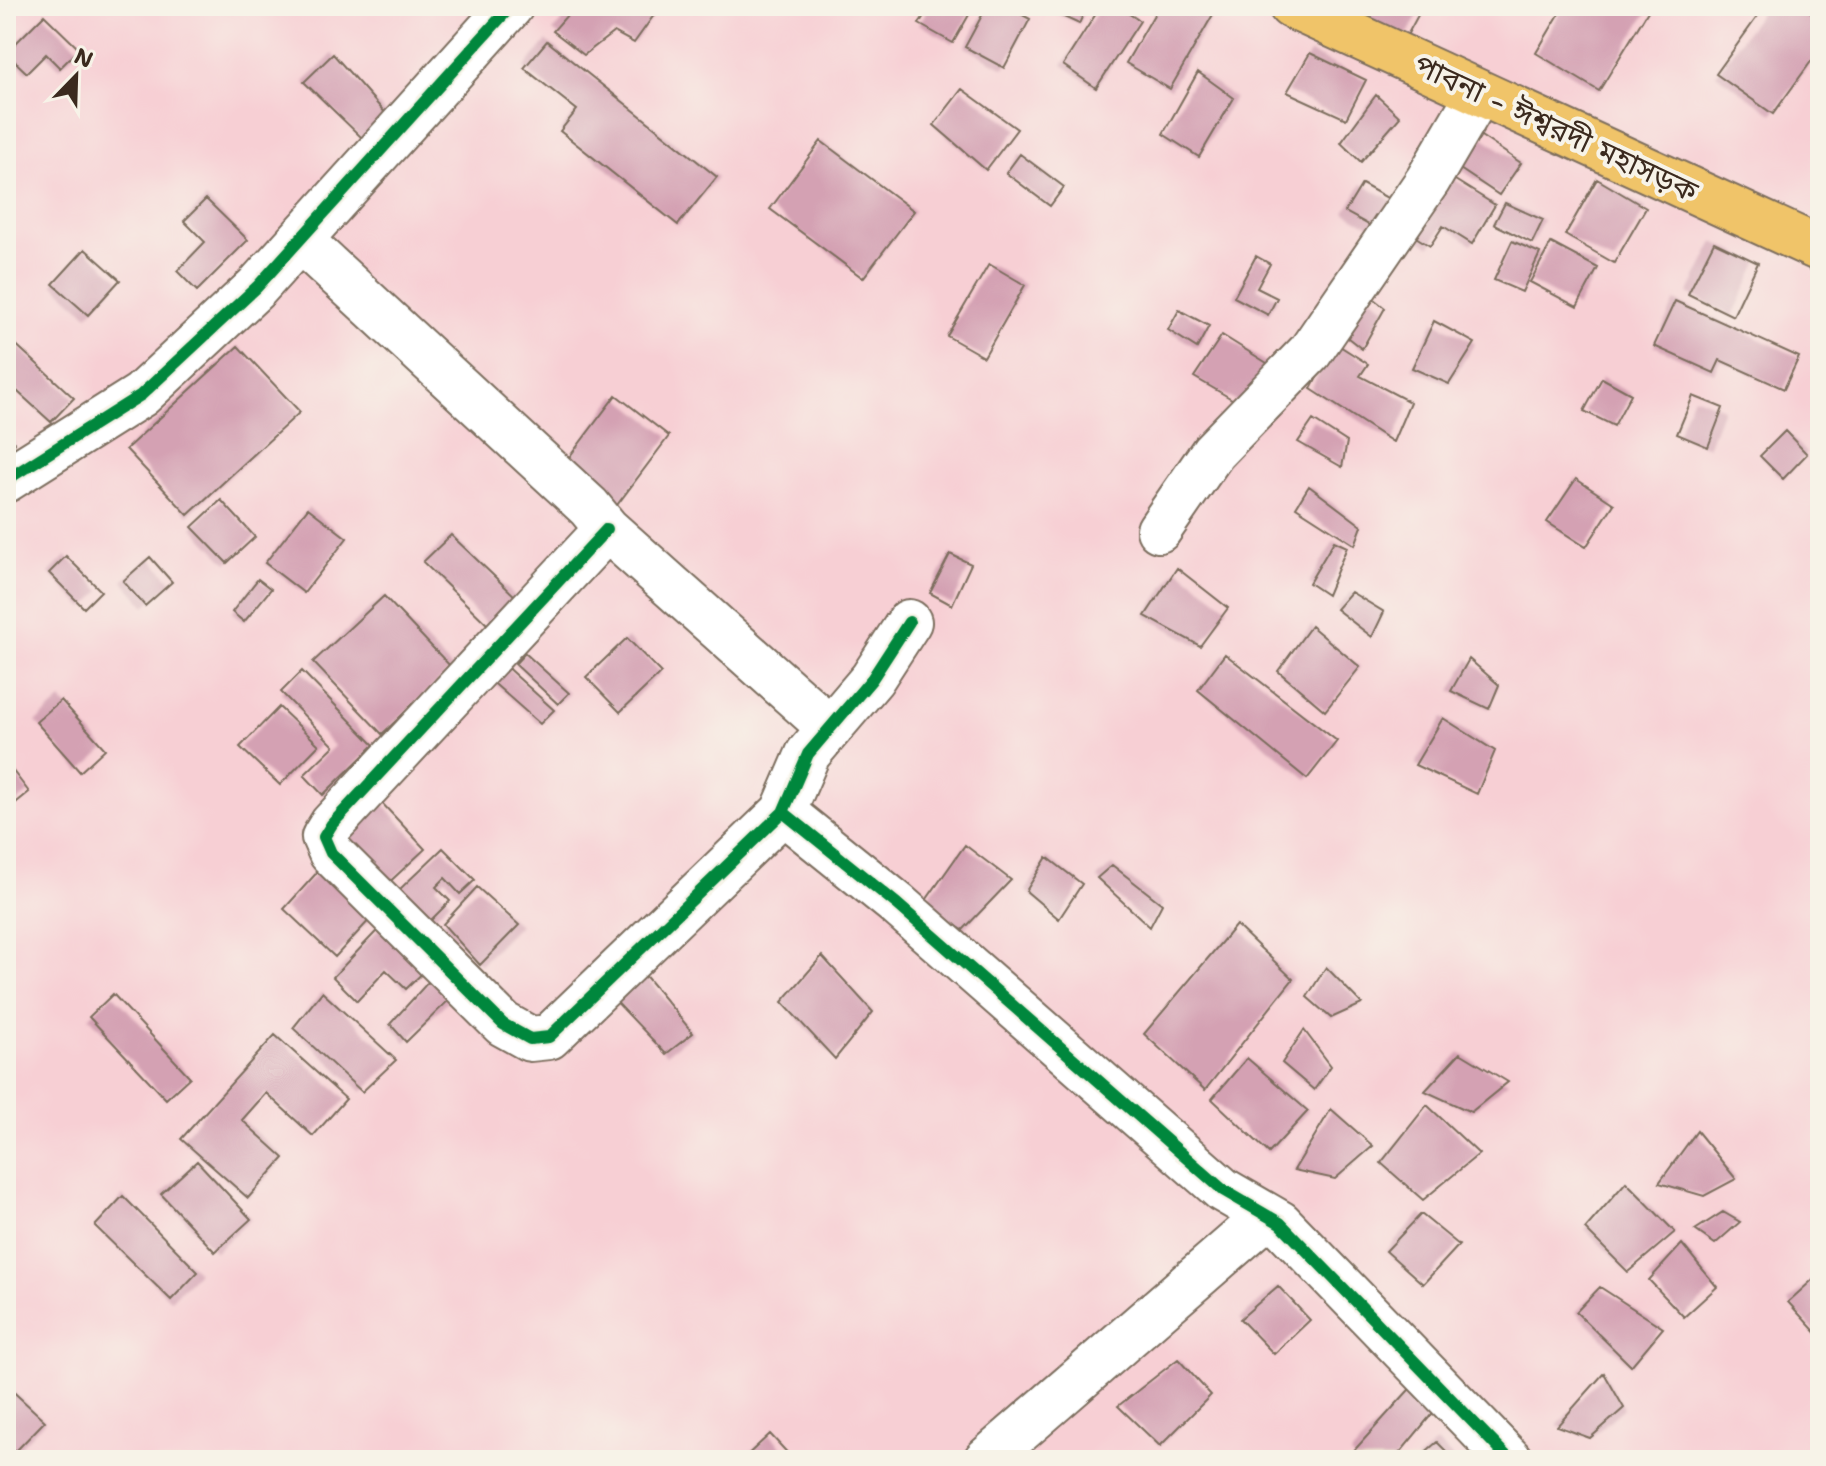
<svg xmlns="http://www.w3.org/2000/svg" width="1826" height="1466" font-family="'Shantell Sans','Noto Sans Bengali',sans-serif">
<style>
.built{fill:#f7cfd4}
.building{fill:#d4a1b3}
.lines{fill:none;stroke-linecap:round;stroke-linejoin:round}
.minor-casing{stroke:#7b6d5d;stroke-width:48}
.major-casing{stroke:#7b6d5d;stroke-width:48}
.minor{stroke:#fff;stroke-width:44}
.major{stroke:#f0c469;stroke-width:44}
.cycleway-casing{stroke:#f7f3e8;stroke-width:17}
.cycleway{stroke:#00873e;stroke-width:12}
.labels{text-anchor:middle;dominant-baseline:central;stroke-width:8;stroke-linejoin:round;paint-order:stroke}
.street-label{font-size:30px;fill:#3b2a1e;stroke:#f7f3e8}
</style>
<rect width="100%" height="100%" fill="#f7f3e8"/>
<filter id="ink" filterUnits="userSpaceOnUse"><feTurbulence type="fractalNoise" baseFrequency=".0125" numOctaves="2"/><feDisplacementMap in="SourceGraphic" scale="16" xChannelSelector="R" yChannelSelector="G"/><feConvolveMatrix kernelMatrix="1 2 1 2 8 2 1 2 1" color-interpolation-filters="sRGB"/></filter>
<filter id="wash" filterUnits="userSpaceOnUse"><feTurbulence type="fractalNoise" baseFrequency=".006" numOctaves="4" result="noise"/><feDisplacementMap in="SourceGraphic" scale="32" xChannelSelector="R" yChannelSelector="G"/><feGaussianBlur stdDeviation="1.8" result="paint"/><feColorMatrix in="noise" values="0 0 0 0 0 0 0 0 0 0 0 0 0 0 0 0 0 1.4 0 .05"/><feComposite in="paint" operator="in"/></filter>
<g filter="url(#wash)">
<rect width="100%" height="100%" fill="#f1e9d2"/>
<path class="built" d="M6,6h1814v1454h-1814z"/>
<g id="blocks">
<path class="building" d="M575,6h66l13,9 -20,28 -20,-11 -30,23 -31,-24z
M930,6h44l-21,37 -34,-19z
M987,6h19l24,13 -26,49 -39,-21z
M1040,6h47l-8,18z
M1101,6h16l23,15 -44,67 -33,-23z
M1159,6h49l7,5 -45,78 -44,-26z
M1341,6h82l-19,35z
M1564,6h75l9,5 -49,80 -63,-38z
M1765,6h37l18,13v30l-47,65 -57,-40z
M44,15l35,34 -19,19 -14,-14 -19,19 -21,-20z
M547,41l170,136 -39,48 -118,-94 17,-21 -53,-42z
M1310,53l56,27 -20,39 -59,-27z
M333,54l55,62 -26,22 -58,-56z
M1198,72l36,26 -35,59 -36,-23z
M962,89l55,40 -31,41 -52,-45z
M1376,95l24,22 -39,45 -20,-19z
M1475,132l46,31 -22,32 -45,-30z
M821,141l93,70 -51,67 -93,-69z
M1020,154l44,33 -14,19 -44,-33z
M1447,175l48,30 -23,39 -29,-18 -13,20 -19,-12z
M1597,179l49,29 -32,55 -49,-28z
M1362,184l40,22 -17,28 -40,-22z
M206,199l42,41 -51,51 -20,-20 28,-29 -21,-21z
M1505,203l38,17 -11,23 -38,-19z
M1512,241l28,12 -18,39 -28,-12z
M1714,242l44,21 -25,53 -45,-22z
M1551,243l47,25 -21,39 -47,-25z
M85,249l35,31 -32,35 -35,-31z
M1256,256l14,8 -13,24 20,10 -9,17 -34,-18z
M989,264l36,21 -41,72 -37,-21z
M1360,288l25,20 -23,41 -24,-19z
M1675,301l124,56 -15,32 -64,-29 -6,13 -60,-27z
M1179,310l30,16 -12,22 -29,-18z
M1434,321l41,22 -26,41 -37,-16z
M1222,335l53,33 -26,41 -55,-32z
M10,339l64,59 -23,24 -45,-41v-38z
M1335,343l33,21 -8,12 50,26 -17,40 -82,-53z
M238,346l62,66 -112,103 -62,-66z
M1602,378l29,16 -17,32 -30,-15z
M1820,392v20l-7,-4z
M616,395l53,41 -58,77 -53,-41z
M1693,396l30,12 -15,39 -31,-13z
M1313,420l34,22 -5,25 -44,-25z
M1785,431l22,23 -24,25 -23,-23z
M6,435l9,8 -9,10z
M1576,479l38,25 -28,43 -39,-25z
M1309,486l53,40 -7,19 -59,-38z
M221,500l34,37 -28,26 -35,-36z
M308,508l39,30 -43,55 -39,-30z
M451,535l68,65 -28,28 -68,-66z
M1334,541l13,6 -20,48 -18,-12z
M950,554l21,10 -19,41 -22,-12z
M66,556l35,35 -17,17 -35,-35z
M150,557l22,25 -27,24 -22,-25z
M1177,568l51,40 -28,38 -55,-30z
M258,579l13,10 -27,33 -12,-10z
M1351,592l33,20 -12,25 -36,-28z
M384,596l68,72 -70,66 -69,-72z
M1311,626l49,41 -35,44 -47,-40z
M627,638l34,35 -41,39 -34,-35z
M525,653l44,40 -11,11 -43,-40z
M1225,654l112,87 -30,38 -109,-89z
M1469,659l30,26 -10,24 -38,-18z
M502,663l52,47 -14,14 -52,-46z
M302,671l72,74 -51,50 -19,-20 30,-29 -53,-54z
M61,700l44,49 -25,23 -44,-50z
M279,707l40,38 -39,40 -40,-38z
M1443,718l52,33 -18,43 -62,-29z
M6,762l23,30 -23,19z
M380,801l45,48 -42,39 -45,-46z
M965,845l46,35 -48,50 -41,-24z
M443,848l32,32 -15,14 -15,-16 -9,9 14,14 -20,20 -31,-31z
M1047,857l35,27 -23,35 -33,-28z
M1112,865l50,39 -12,23 -53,-49z
M321,868l52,48 -38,41 -51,-48z
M477,887l42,38 -39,40 -37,-41z
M390,917l45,44 -29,28 -20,-19 -29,31 -24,-24z
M1236,925l57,54 -88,111 -61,-56z
M822,956l51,56 -38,47 -53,-57z
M638,967l55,66 -27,21 -57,-60z
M1326,967l36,37 -31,14 -24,-21z
M440,969l18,22 -52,51 -16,-18z
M322,992l74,68 -34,32 -69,-64z
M113,994l77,83 -24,22 -77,-82z
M1304,1030l27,36 -17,24 -32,-27z
M275,1035l71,64 -33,37 -47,-43 -24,27 42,38 -36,40 -67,-59z
M1460,1053l48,29 -37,30 -46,-21z
M1247,1058l61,53 -39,42 -57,-54z
M1427,1105l52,49 -56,46 -42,-37z
M1331,1109l42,37 -38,33 -41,-9z
M1697,1131l39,48 -32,17 -45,-13z
M197,1161l54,58 -36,33 -54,-58z
M1626,1182l49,50 -47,40 -43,-43z
M123,1196l75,76 -27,28 -76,-74z
M1723,1212l17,10 -25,22 -20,-14z
M1421,1214l38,31 -36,39 -37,-33z
M1682,1244l35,43 -33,30 -35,-37z
M1820,1273v64l-32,-35z
M1278,1286l32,34 -36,34 -34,-35z
M1600,1287l63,41 -32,38 -55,-54z
M1178,1359l33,36 -51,51 -42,-40z
M1604,1373l20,35 -34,30 -33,-12z
M1417,1381l24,22 -47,57h-38l-6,-5z
M6,1385l39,36 -30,31 -9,-8z
M770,1434l24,26h-52z
M1437,1442l18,18h-39z"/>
</g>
</g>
<g filter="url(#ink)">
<use href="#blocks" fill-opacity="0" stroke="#7b6d5d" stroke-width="2"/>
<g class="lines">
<defs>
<path id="minor" d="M300,240l289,267 18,22 223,199
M6,480l135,-85 116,-108 254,-281
M607,529l-275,295 -8,13 7,16 172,171 27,15 19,-2 234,-225
M1159,530l54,-78 97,-100 118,-172 51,-87
M909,622l-37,57 -64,75 -25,58 114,92 326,286 57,33 230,237
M986,1460l281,-244"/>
<path id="major" d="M1291,6l529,243"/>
</defs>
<use href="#minor" class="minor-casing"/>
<use href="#major" class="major-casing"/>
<use href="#minor" class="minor"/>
<use href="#major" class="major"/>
<defs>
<path id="cycleway" d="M6,480l135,-85 116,-108 254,-281
M607,529l-275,295 -8,13 7,16 172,171 27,15 19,-2 234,-225
M909,622l-37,57 -64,75 -25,58 114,92 326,286 57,33 230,237"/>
</defs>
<use href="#cycleway" class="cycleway-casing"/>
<use href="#cycleway" class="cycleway"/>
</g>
</g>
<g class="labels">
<g class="street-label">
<text transform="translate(1556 128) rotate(25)">পাবনা - ঈশ্বরদী মহাসড়ক</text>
</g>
</g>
<rect width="1826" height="1466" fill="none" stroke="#f7f3e8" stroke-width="32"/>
<g transform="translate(76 76) rotate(23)" stroke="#f7f3e8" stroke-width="6" paint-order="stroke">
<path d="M0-6L14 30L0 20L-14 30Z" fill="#3b2a1e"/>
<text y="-12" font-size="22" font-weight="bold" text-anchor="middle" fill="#3b2a1e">N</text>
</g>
</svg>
